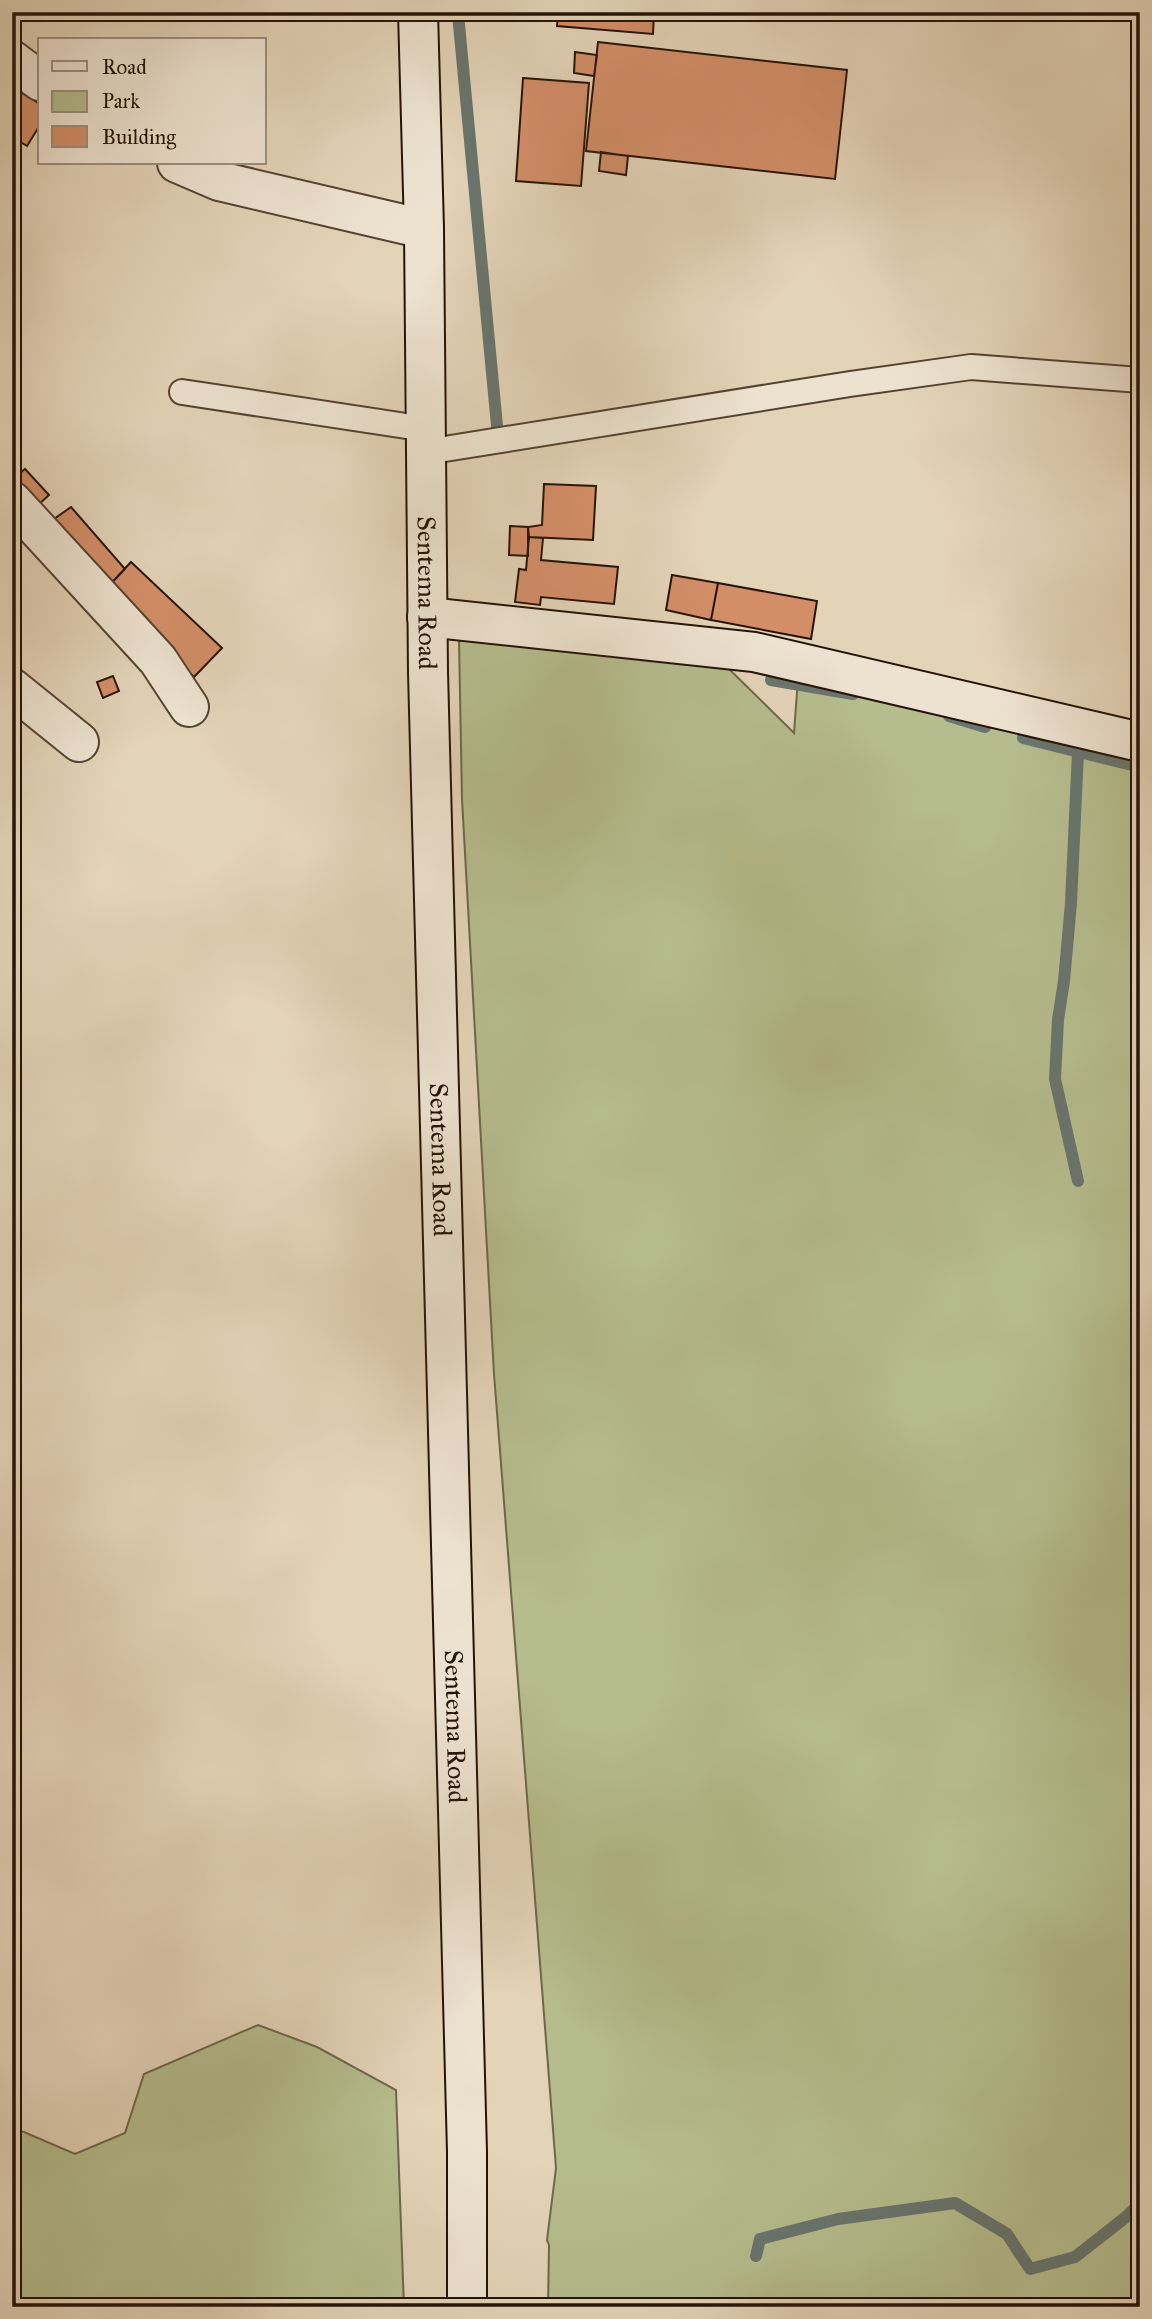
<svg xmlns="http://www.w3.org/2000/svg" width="1152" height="2319" font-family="'IM FELL Great Primer',serif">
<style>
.green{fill:#b5bc8d;stroke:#6e684a;stroke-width:2}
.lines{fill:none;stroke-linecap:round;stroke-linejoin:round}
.stream{stroke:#69756e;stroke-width:12}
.building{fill:#d38e68;stroke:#261306;stroke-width:2}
.lane-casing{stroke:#554332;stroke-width:28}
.street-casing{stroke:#554332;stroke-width:42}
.secondary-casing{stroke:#261306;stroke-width:42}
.lane{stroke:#ede2d0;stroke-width:24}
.street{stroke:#ede2d0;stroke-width:38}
.secondary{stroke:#ede2d0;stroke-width:38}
.labels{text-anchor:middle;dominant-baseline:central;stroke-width:5;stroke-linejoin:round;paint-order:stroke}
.street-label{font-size:26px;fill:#261306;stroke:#ede2d0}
</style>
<rect width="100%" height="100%" fill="#e3d3b7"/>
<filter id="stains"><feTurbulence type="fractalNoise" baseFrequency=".00286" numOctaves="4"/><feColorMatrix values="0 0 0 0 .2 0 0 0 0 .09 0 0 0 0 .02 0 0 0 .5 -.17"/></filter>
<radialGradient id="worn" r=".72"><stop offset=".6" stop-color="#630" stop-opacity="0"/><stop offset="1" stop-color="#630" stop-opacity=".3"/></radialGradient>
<path class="green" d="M459,640l267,26 68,67 4,-55 278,67 64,18v1544h-592l1,-62 -2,-5 9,-72 -62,-794 -32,-575z
M258,2025l59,22 79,43 8,217h-392v-177l12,2 51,22 50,-21 19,-59z"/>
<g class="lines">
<path class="stream" d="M496,13l-38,1 40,422
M771,680l82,14
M949,716l36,11
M1023,738l117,29
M1078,752l-7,151 -7,78 -6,39 -3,59 23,102
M756,2256l4,-17 78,-20 117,-16 52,31 23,35 45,-12 51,-40 14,-14"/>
</g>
<path class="building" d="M558,12h96l-1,22 -96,-8z
M598,42l249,28 -12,109 -249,-28z
M575,52l22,3 -3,21 -20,-3z
M523,78l66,5 -8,103 -65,-5z
M12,87l28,17v21l-13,21 -15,-9z
M601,152l27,4 -2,19 -27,-4z
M25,469l24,26 -15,14 -22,-24v-5z
M544,484l52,2 -3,54 -64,-3 -1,-10 14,-2z
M71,507l54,62 -21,22 -57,-67z
M510,526l18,1v29l-19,-1z
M529,537l14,1 -2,22 77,7 -4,37 -73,-7 -1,8 -25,-3 4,-33 7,1z
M131,562l91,86 -28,29 -90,-86z
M672,575l46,8 -7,37 -45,-10z
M718,583l99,18 -6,38 -100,-19z
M113,676l6,15 -16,7 -6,-16z"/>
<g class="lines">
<defs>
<path id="lane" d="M182,392l244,37
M426,452l424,-68 121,-17 169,13"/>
<path id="street" d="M12,60l28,21
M177,163l42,18 205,48
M12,501l146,159 31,47
M12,688l67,54"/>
<g id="secondary">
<path id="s1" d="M418,12l6,217 4,443 39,1480v155"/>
<path d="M427,617l327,35 386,90"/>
</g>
</defs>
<use href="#lane" class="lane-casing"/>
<use href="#street" class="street-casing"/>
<use href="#secondary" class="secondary-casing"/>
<use href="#lane" class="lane"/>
<use href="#street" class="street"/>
<use href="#secondary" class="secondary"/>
</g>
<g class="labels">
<g class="street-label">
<text stroke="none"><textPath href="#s1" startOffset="581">Sentema Road</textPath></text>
<text stroke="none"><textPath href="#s1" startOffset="1148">Sentema Road</textPath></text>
<text stroke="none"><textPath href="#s1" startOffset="1715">Sentema Road</textPath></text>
</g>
</g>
<rect width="1152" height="2319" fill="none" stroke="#e3d3b7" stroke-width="42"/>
<rect x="14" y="14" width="1124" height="2291" fill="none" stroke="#261306" stroke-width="3.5"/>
<rect x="21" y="21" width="1110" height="2277" fill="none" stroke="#261306" stroke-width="2"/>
<rect x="38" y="38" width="228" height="126" fill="#ede2d0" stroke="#9d8f7f" stroke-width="2"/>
<rect x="52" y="61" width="35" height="10" fill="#ede2d0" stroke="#9d8f7f" stroke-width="2"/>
<text x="102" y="74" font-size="21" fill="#261306">Road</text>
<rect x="52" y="91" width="35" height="21" fill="#b5bc8d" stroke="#9d8f7f" stroke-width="2"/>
<text x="102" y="108" font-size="21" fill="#261306">Park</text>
<rect x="52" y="126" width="35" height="21" fill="#d38e68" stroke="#9d8f7f" stroke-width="2"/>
<text x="102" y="144" font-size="21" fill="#261306">Building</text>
<rect width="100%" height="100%" filter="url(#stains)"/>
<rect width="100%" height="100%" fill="url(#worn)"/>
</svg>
